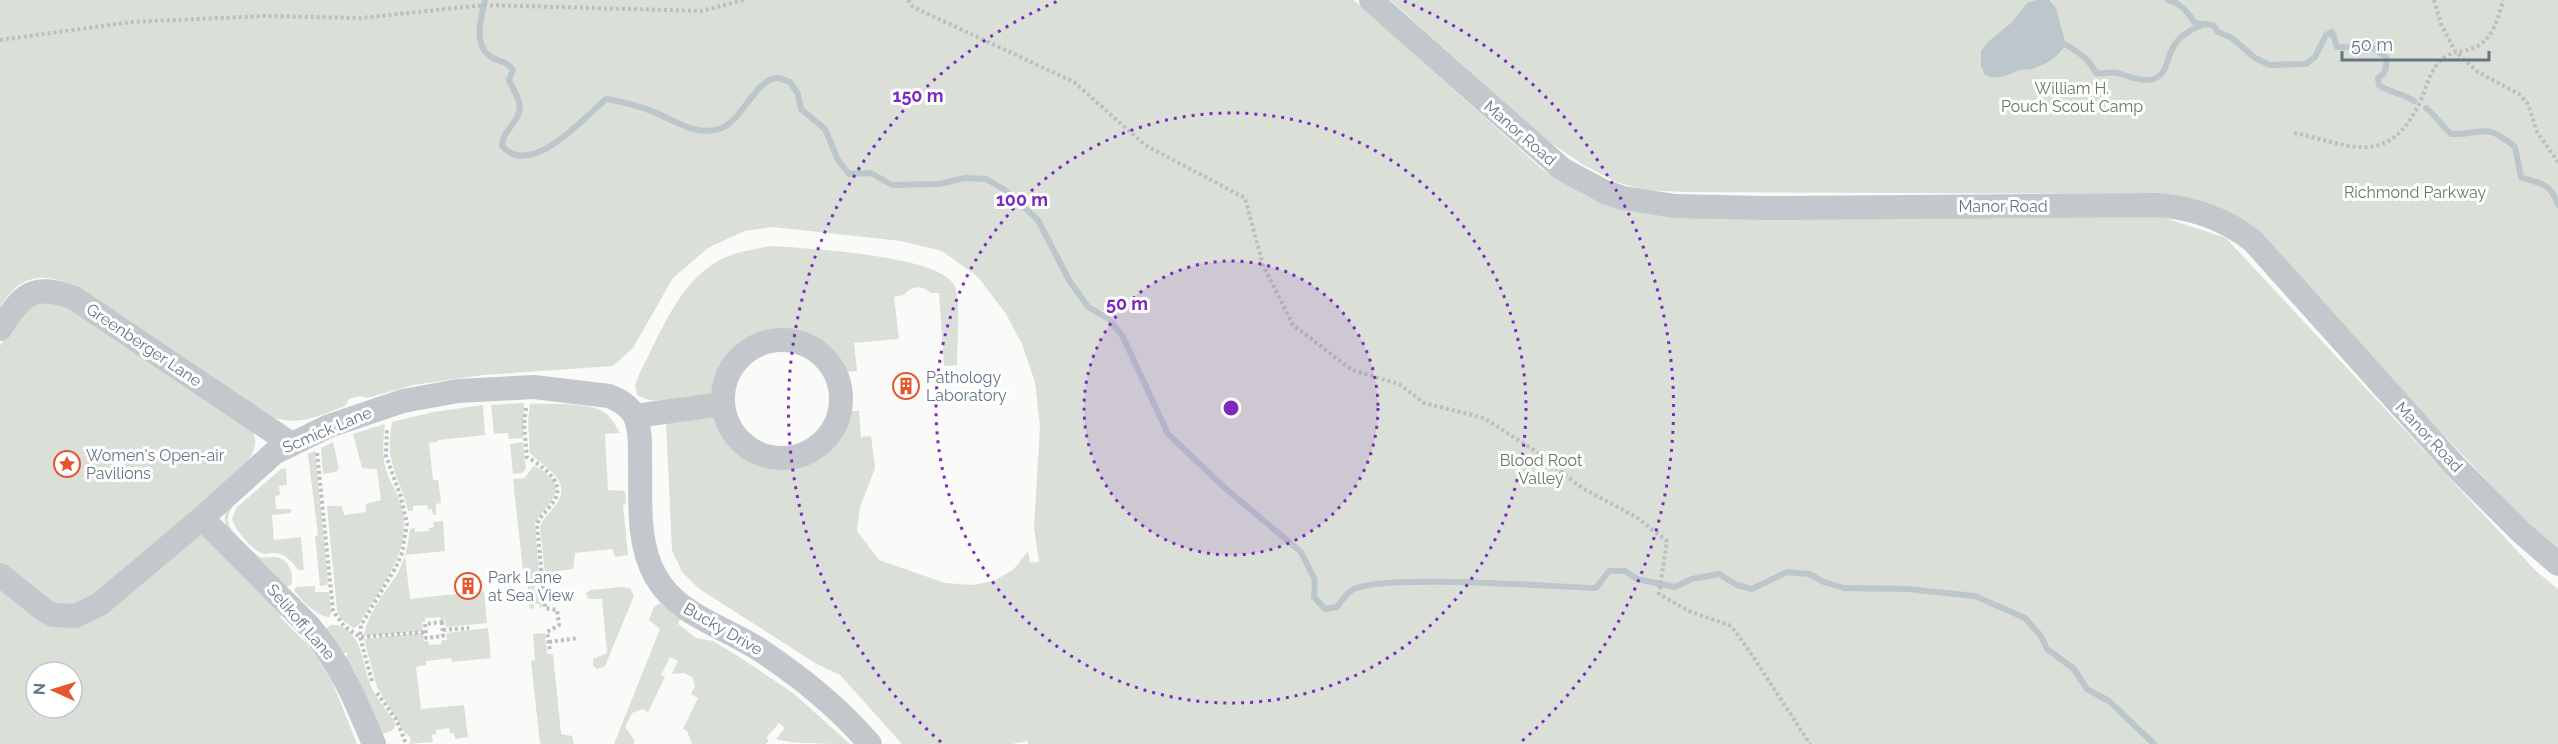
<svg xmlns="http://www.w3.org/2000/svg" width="2558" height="744" font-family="Raleway,sans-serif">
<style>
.green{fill:#dadfd7;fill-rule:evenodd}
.water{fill:#bbc7cb}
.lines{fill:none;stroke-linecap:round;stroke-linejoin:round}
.stream{stroke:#bbc7cb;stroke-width:6}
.path{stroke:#bbbfc2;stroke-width:4;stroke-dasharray:3 3;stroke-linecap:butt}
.minor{stroke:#c3c8cc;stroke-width:24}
.ring{fill:none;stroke:#7b2cbf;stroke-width:3;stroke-dasharray:3 6}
.labels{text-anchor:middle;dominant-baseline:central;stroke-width:6;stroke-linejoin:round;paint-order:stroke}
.park-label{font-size:16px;fill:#687a64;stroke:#fff}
.street-label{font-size:16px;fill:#657683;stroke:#fff}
.poi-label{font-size:16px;fill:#657683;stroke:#fff;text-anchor:start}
.centre{fill:#7b2cbf;stroke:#fff;stroke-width:3}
.ring-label{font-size:18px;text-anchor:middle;font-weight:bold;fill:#7b2cbf;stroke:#fff;stroke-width:6;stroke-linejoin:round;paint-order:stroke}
</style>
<rect width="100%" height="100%" fill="#fafaf8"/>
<path class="green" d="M0,0h1354l189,170 46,27 55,16 512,2 70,23 310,333 22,18v155h-1530l-1,-3 -15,3h-110l-62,-69 -25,-12 -117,-75 -16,-16 -10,-22 -6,-128 48,-6c6,10 13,24 22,31 24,19 60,26 86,7 13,-10 22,-29 29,-43h8l2,26 10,-1 4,32 -15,39 -3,24 22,29 66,23 27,2 22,-4 20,-12 14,-18 2,12 9,-1 -5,-34 6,-101 -5,-45 -13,-38 -16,-30 -28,-37 -36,-26 -41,-10 -128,-14 -29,4 -36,17 -35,30 -40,70 -20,18 -130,9 -70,10 -46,13 -7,-2 -11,3 -4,7c-30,11 -42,20 -75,11l-190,-129c-36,-16 -58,-16 -80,19z
M1390,0h1168v548l-38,-33 -286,-300c-29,-14 -48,-19 -80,-21l-469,-2 -41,-2 -28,-8 -34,-18 -34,-23z
M771,246c32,2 173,9 184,41 6,15 2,59 2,78l-13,1 -5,-73h-8c-9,-8 -19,-8 -27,2l-10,2 5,42 -45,4 3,28 -9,1c-5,-6 -9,-13 -15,-18 -22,-21 -65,-29 -91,-10 -14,11 -20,33 -26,50 -23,3 -57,14 -79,1l-2,-9 4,-12c20,-37 36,-83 71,-108 17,-13 41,-16 61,-20z
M56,300l194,126c9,15 6,22 -3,37l-146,129c-8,4 -17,12 -25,13 -30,4 -55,-24 -76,-42v-217l21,-34 10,-8z
M524,403l-1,35 -14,1 -1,-6 -14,1 -3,-29z
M530,404c19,0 60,-2 75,9 7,5 11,13 15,20l-15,1 3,56 17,1 1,13 -3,1 5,50 -13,2 -3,-8 -37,4 -2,16 -28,4 -5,-46c3,-10 12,-15 17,-24 15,-24 -13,-35 -27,-50l-2,-32z
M483,405l2,30 -47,5 -1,2 -8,1 4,37h5l3,23 -5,1v11h-3l-1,-6 -4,1 -1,-5 -14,1v5h-5c-9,-39 -24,-45 -16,-89l41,-10z
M385,424c-2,19 -4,36 4,54 4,9 9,17 12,26 14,46 -22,84 -43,122l-5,2 -13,-10 -3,-8 -10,-104h15l2,9 22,-3v-8l15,-4 -4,-31 -15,-1 -9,-34z
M333,442l6,26 -3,4 -13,2 -2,-26z
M523,442l3,27 -4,4 -9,1 -3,-30z
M315,451l13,130 -1,4 -7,1 -5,-50 3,-1 -10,-81z
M278,462l-3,7c-14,11 -57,38 -45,58 7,11 20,21 29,30 6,1 10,0 16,0 13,1 20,16 16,28l-7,2 -55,-56c-6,-9 -5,-18 0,-27z
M533,466c6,1 11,5 16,10 20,18 -9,33 -14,48l7,83 -2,1 -1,-4h-5v4l-4,1 -3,-29h-3l-11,-101 12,-1z
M286,468l1,17 -8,1 1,9 -5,1 1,13h15v4l-19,2 2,25 27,-3 3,33h-6c-7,-10 -14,-18 -28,-17 -4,1 -5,2 -9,0 -11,-5 -26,-24 -29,-34l4,-11 45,-39z
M443,521l2,30 -40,4 5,44 74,-8 3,32 -41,4 -1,-7h-4l-1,-3 -15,1v4h-3l1,9 -59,5c4,-24 20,-41 33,-62 8,-13 11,-30 13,-45l5,-1v4l14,-1v-3l5,-1 -1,-5z
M201,535l7,2 76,75 -4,5 25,25 14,17 13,22 25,63h-357v-160l65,41 128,-89zM36,672h36v36h-36z
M315,586v6h14l2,20 -1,5c-13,0 -29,-17 -36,-27l2,-3z
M621,587l9,1 4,8 -29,70 -8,3 -4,-3v-7l14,-6 -5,-54h-14l-2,-6 5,-3z
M660,603l20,16 -2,5 18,14 17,3 28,17 52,35 57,51c-20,0 -58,0 -74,-5l9,-11 -6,-5 -13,15 3,3 -3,3h-74l-5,-13 -4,-2 15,-31 -7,-4 4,-8 -3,-9 -8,-4 -12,1 6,-13 -8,-4 -9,18 4,2 -17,35 -5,-3 -11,4 -7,14 10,14 -2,3h-19l46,-115 -11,-9 5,-13z
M331,625c32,-1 31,43 41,63 6,13 16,24 24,36l-3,6 -13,5 -23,-59 -12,-19 3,-2 -2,-3 -3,2 -19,-24z
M488,628l3,30 -39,4 -1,-4 -25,3v4l-10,2 5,42 43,-4 4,32 -13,2 -1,-6h-4l-1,-5 -13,2v4l-4,1 1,7 -24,2 2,-4 -3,-6 -2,1 -29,-48 -13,-48 59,-6 1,8h4l1,4 12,-1 1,-4h5l-1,-7z
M545,633l2,21h6l8,80 11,2 2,8h-34l-9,-83 4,-1 -2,-26z"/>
<path class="water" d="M2037,0h12l7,8 10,37c-9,13 -20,20 -35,24 -5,1 -10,0 -14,2 -12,5 -20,9 -32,4l-4,-9v-15l8,-10 22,-18 16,-20z"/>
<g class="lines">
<path class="stream" d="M485,0c-4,17 -13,47 8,58 8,4 15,4 20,12l-4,10c3,7 8,15 10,22 5,18 -17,27 -17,44 29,33 82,-28 104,-47 12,2 25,5 37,9 25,7 51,31 79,20 20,-8 34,-49 55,-50 4,0 9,3 13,4l8,12 3,15 24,20 13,31 11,14 22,-1 21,12 47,-1 26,-6 21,1 19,11 33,30 31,60 19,27 21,12 14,18 45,97 57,54 76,64 14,28 -1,17 11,12 12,-2c4,-5 9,-13 15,-17 27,-17 202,-3 244,-2l13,-17h16l12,8 38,8 17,-8 27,-5 18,11 15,4 35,-17 22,2 15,8 20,6 63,1 68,7 50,22 16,18 6,13 27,20 13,20 22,12 45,43
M2168,0c13,3 20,13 27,23l18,2 5,7 14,6 23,20 15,7 36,-1 9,-7 11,-22 6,-3 5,15 36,1 13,9c1,10 1,15 -8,21l1,7c11,8 24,8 35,16
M2066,45c14,8 22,13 30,28 8,2 14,-2 22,0 9,3 18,7 28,7 23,0 19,-22 29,-36 7,-10 16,-15 27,-19
M2426,108c10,8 16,18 25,26 34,1 33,-13 64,13l6,30c22,8 29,5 37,28"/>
<path class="path" d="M908,0l5,7 161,75 71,63 100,53 18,67 30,60 59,45 47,14 25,19 60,15 50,32 45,36 57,31 31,24 -8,53 30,17 42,15 19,26 60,92
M2434,0l7,24 14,27 23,21 41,22 9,10 9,28 21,30
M0,40l131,-18 134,-6 96,2 123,-13 218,6 42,-11
M2294,133c52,10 91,36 123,-25 8,-14 11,-34 22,-46 11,-12 23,-9 37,-15 17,-8 23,-31 27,-47
M526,408l-2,17 3,32c18,11 42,27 24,48 -5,7 -12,12 -14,20l8,83 12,2 2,15 -12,7 3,19
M317,453l16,158 11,15 16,11 66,-5
M544,598l30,-4
M442,622l1,14 -17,2 -1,-14z
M443,630l26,-2
M549,642l30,-4
M372,681l-12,-44 1,-12 35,-58 6,-14 5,-29 -6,-27 -15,-41 1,-27
M377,693l20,28 9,23"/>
<path class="minor" d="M1371,0l191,169 43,23 18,6 52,8 90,2 393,-3c36,3 67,14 95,36l201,224 66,66 38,33
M0,329c22,-34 32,-47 74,-31l216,145
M723 399a59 59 0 1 1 118 0a59 59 0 1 1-118 0Z
M635,416l88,-12
M202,518l107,108c33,40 45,71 65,118
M0,575l44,35 9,5 22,1 25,-12 102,-86 72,-65 55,-27 74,-25 55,-10 76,-4 75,9c11,4 22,11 27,23 5,13 4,27 4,41 1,37 -4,83 16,117 23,40 71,50 107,75 39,26 76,56 107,92"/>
</g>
<circle cx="1231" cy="408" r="147" fill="#7b2cbf" fill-opacity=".12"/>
<g class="ring">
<circle cx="1231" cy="408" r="147"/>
<circle cx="1231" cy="408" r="295"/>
<path d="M941 742A442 442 0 0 1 1058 1M1404 1A442 442 0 0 1 1521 742"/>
</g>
<defs>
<symbol id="building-ring" viewBox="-11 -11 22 22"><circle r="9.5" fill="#fff" stroke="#e4572e" stroke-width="1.5"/><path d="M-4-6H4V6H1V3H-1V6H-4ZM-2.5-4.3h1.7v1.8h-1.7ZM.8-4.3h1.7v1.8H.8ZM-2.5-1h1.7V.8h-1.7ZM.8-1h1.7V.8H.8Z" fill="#e4572e"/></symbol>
<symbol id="sight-ring" viewBox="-11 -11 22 22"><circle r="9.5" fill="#fff" stroke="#e4572e" stroke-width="1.5"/><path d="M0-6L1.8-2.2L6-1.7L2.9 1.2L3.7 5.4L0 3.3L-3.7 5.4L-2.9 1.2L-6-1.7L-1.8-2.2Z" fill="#e4572e"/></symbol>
</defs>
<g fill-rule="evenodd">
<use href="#building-ring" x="891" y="371" width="30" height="30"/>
<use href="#sight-ring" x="52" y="449" width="30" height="30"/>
<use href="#building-ring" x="453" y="571" width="30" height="30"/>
</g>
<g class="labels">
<g class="park-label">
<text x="2072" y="88">William H.<tspan x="2072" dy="18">Pouch Scout Camp</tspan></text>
<text x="2415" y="192">Richmond Parkway</text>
<text x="1541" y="460">Blood Root<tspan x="1541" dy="18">Valley</tspan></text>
</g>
<g class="street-label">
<text transform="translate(1520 133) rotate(41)">Manor Road</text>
<text x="2003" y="206">Manor Road</text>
<text transform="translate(144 345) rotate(34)">Greenberger Lane</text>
<text transform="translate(327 430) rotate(-23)">Scmick Lane</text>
<text transform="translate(2429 437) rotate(47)">Manor Road</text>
<text transform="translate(301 622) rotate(49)">Selikoff Lane</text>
<text transform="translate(723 629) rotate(30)">Bucky Drive</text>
</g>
<g class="poi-label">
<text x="926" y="377">Pathology<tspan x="926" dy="18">Laboratory</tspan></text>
<text x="86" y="455">Women's Open-air<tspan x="86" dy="18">Pavilions</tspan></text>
<text x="488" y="577">Park Lane<tspan x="488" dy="18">at Sea View</tspan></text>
</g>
</g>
<circle cx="1231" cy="408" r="9" class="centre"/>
<g class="ring-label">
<text x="918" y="102">150 m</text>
<text x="1022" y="206">100 m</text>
<text x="1127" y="310">50 m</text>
</g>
<g transform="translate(54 690) rotate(274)"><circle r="28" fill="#ffffff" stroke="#c1c8cd" stroke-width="1.5"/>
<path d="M0-4.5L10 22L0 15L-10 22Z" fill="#e4572e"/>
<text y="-9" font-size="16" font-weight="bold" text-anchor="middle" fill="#657683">N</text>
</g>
<path d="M2342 51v9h147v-9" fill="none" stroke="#657683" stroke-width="3"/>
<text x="2351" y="51" font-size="18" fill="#657683" stroke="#ffffff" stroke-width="4.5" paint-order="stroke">50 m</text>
</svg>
